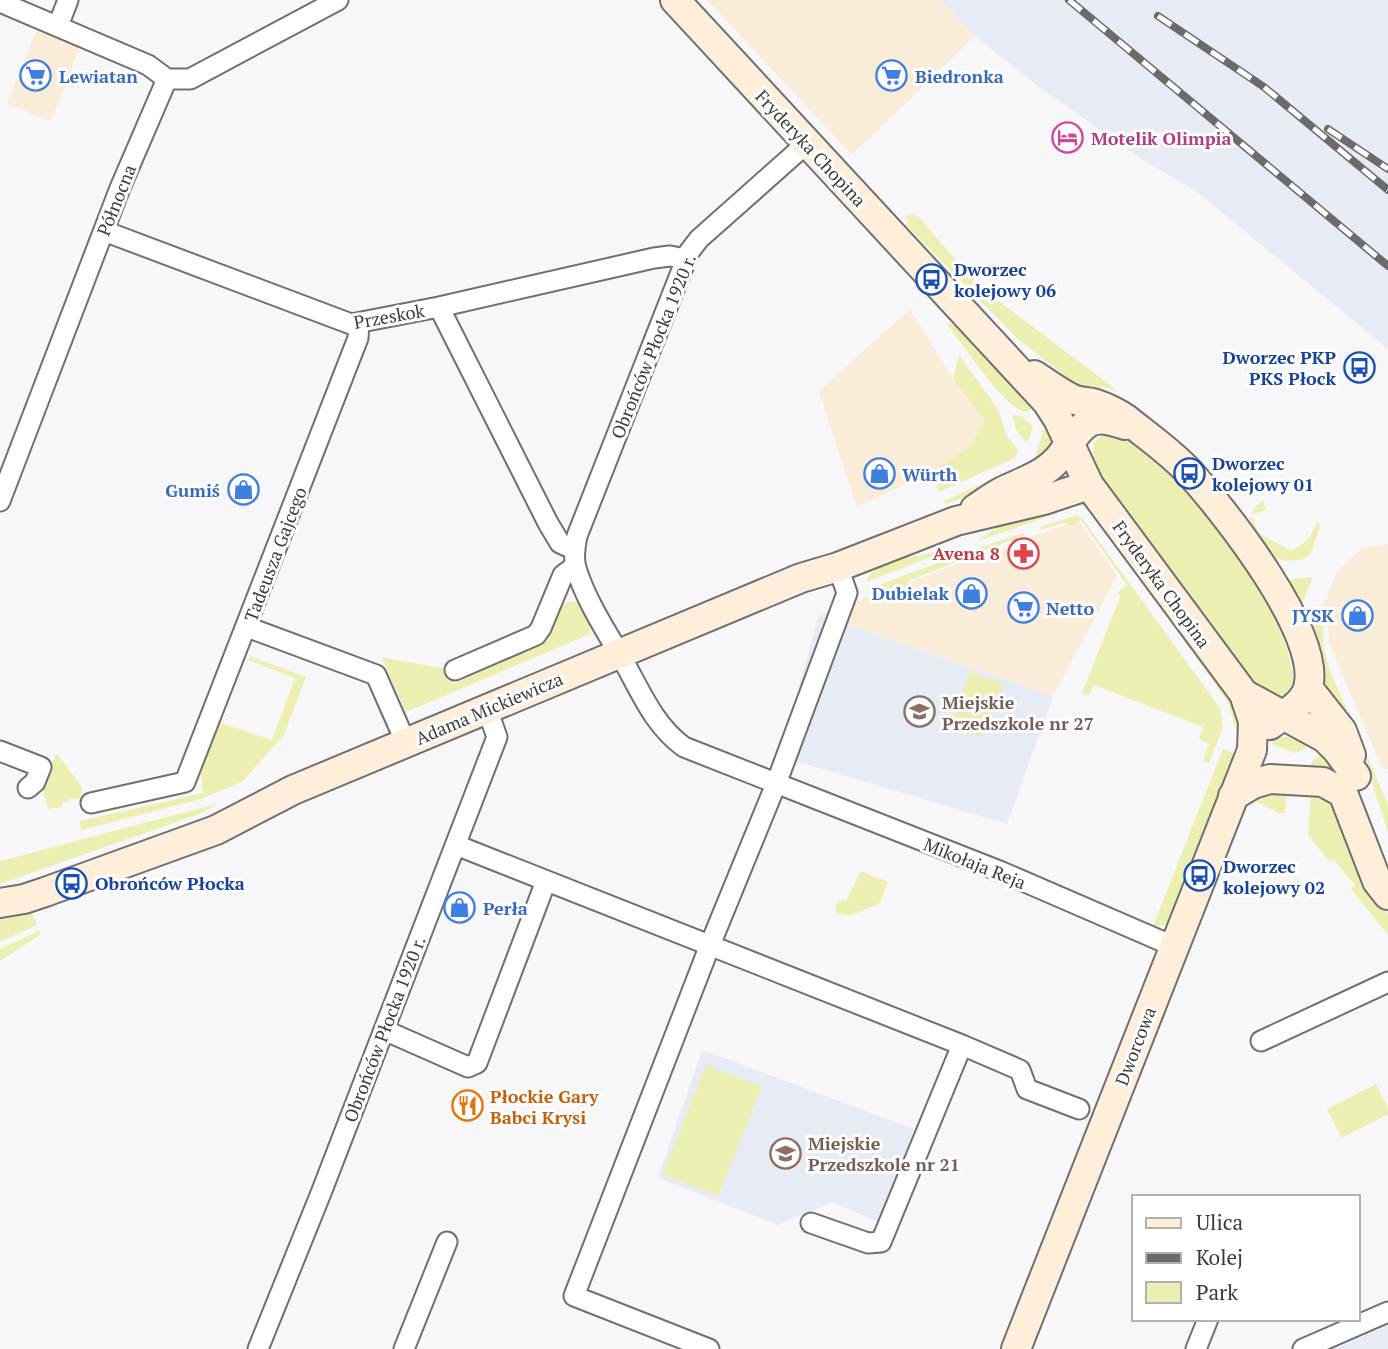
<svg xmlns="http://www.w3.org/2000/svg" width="1388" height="1349" font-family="'PT Serif',serif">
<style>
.commercial{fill:#f9ecd8}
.built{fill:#e7ebf3}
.green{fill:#ebefb2}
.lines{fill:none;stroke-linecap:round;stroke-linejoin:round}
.street-casing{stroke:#6f7071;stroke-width:23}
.secondary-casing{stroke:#6f7071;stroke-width:32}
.street{stroke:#fff;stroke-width:19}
.secondary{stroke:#ffeed9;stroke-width:28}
.rail-casing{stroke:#6b6b6c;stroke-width:8}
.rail{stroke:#fff;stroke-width:5;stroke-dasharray:16;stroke-linecap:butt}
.labels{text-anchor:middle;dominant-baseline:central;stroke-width:6;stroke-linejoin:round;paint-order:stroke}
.shop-label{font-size:18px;font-weight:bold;fill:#366cbe;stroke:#fff;text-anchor:start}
.hotel-label{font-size:18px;font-weight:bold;fill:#b23c85;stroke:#fff;text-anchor:start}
.street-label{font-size:18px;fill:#3c3c3c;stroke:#fff}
.transit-label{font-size:18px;font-weight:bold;fill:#164399;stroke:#fff;text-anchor:start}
.health-label{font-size:18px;font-weight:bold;fill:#be3a42;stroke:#fff;text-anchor:end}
.education-label{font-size:18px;font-weight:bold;fill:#785e54;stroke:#fff;text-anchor:start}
.food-label{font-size:18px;font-weight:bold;fill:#c56008;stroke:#fff;text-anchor:start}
</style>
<rect width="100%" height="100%" fill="#f7f7f9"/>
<path class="commercial" d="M707,0h233l35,36 -123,119z
M36,31l44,16 -29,74 -44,-17z
M910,309l43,70 31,41 -13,26 -38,25 -76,36 -38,-116z
M1078,520l39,56 -64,120 -234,-81z
M1388,544v225l-6,-1 -52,-123 -6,-41 14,-34 25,-22z"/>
<path class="built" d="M940,0h448v349l-191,-157 -54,-32 -104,-73 -64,-51z
M819,615l234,81 -46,128 -228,-68z
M702,1050l212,79 -35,93 -47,-20 -54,23 -120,-47z
M1388,1325v24h-53z"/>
<path class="green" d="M913,214l6,3 58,68 141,106 -12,-3 -26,-1 -10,-7 -52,-41 -112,-114 2,-5 -3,-4z
M959,323l78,81c-5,4 -8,9 -14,7 -20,-5 -61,-68 -76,-87z
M959,355l39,54 9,27 11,14 -3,8 -76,34 -6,-21 38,-25 13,-26 -31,-41z
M1013,415l10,2 10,9 -4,13 -4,3 -9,-12z
M1048,415c8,13 7,25 2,39l-16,7z
M1105,433c62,-2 193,190 188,250l-10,13 -6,3 -17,-3 -144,-196 -23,-39 1,-19z
M1016,468l4,6 -72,30 -3,-1 -1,-2z
M1079,500l5,2 151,201 6,31 -6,-7 -7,-25 -129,-180 -13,-15 -12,-4z
M1263,500l3,10 -14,5 6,18 32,17c17,-5 21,-14 28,-30l2,7 -10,28c-11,8 -34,8 -44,-3 -7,-8 -11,-22 -16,-32l4,-12z
M1043,508l4,9 -69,24 26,-19z
M1075,516l7,2 138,190 3,19 -14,36 -6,-2 6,-17 -10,-5 4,-12 -109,-42 -6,11 -6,-3 38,-96 -2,-5 9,-7 -46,-65 -10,6 -7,-4 -22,8 -2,-3z
M1023,533l1,2 -116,46 -11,20c-9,2 -24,-5 -29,-12l110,-41z
M938,551l1,3 -73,28c11,-27 48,-23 72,-31z
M1313,577l-16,39 -11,-36z
M573,601l8,2 13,23 -3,1 -1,7 -184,78 -25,-55 65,12 7,15 94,-43c13,-17 0,-35 26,-40z
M1316,617l9,2c-8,32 10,61 22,91l-11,4 -10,-17 -2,-19 -8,-17 -5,-28z
M250,656l56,21 -22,58 -42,47 -44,18 -117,30 -1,-9 123,-28 -3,-26 19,-45 53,18 23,-62 -47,-18z
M970,672l33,12 -21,53 -32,-12z
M1354,725l34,80v28z
M1298,734l18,5 -10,9 -10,5 -25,-9 6,-5z
M1223,749l11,4 -57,163 -10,9 -14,1z
M1326,749l15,25 -30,-5 -1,-5z
M56,754l3,2 23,31 -1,12h-12v3h-7v5l-13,2 -7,-20z
M1287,787l-2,26h-6l-32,-16z
M1311,790l28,17 37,90 12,18v20l-37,-46 4,-4 -22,-26 -3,3 -22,-27z
M220,803l-21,11 -199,70v-23z
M861,871l27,11 -9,22 -30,12 -13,-3 -1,-6 4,-6h7z
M30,909l7,16 -37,17v-23z
M39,931l2,3 -41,27v-12z
M706,1065l56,22 -44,109 -55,-22z
M1376,1084l12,24v6l-46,24 -15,-29z"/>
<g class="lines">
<defs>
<path id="street" d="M0,2l148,63 19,14
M58,26l10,-26
M167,79h23l148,-79
M806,144l-107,95 -10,13 -112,284c-2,10 -4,22 -1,32 9,30 28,60 44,87 19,32 32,69 64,92l318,125 171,74
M104,231l247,93 88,-17 215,-49 16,-2 16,3
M439,307l109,216 12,20 15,7
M0,501l120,-313 47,-109
M247,627l129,48 30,68
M455,670l81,-35 5,-7 22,-53 12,-9
M0,751l41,16 -6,15 -7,6
M91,803l94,-21 173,-444 1,-14
M456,845l506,200
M384,1030l84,37 9,-4 69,-182
M1261,1041l127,-59
M811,1223l57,20 13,-1 81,-197 58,25 7,19 52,20
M258,1349l63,-156 176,-456 -10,-28
M404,1349l43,-107
M709,1349l-135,-53 136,-351 66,-161 71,-191 -9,-26
M1196,1349l12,-30
M1303,1349l85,-37"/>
<path id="secondary" d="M675,0l372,402 11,17 31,66 155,209 81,44 12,12 19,26
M1034,375c13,8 27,19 41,25 7,2 15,2 21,4 9,3 21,9 29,14 22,18 46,34 65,55 35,39 133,162 118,215 -5,17 -25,27 -38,37
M975,509c9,-6 18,-13 28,-18 18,-9 39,-15 53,-30 12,-11 17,-29 32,-38 12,-7 25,-2 37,2
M1308,688l34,43 9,24
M1233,796l20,-12 17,-5 53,3 20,11 34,88 11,14
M0,903l24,-4 21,-7 171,-62 77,-40 508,-212 37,-11 118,-46 88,-21 45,-15
M1016,1349l236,-599 1,-29 -9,-27"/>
</defs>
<use href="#street" class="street-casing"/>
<use href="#secondary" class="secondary-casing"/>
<use href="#street" class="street"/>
<use href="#secondary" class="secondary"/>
<defs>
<path id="rail" d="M1069,0l319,266
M1158,16l106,71 124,103
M1328,129l60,40"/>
</defs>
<use href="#rail" class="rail-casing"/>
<use href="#rail" class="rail"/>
</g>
<defs>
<symbol id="supermarket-ring" viewBox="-11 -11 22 22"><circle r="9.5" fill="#fff" stroke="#3f7fe0" stroke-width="1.5"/><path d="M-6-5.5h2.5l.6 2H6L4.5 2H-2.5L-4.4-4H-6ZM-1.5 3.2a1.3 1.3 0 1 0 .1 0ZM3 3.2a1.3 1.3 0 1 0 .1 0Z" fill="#3f7fe0"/></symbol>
<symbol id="hotel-ring" viewBox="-11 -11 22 22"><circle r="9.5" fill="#fff" stroke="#d1479c" stroke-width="1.5"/><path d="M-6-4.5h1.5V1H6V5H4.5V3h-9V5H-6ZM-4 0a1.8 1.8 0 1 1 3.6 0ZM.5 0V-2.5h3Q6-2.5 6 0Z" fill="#d1479c"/></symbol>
<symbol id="bus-ring" viewBox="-11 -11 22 22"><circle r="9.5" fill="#fff" stroke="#1a4fb4" stroke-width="1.5"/><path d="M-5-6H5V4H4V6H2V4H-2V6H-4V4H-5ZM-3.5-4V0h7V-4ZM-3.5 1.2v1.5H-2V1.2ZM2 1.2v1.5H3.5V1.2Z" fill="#1a4fb4"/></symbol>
<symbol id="shop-ring" viewBox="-11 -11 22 22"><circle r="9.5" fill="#fff" stroke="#3f7fe0" stroke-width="1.5"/><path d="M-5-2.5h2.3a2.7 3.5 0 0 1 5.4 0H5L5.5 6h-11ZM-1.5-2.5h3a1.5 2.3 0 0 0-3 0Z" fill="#3f7fe0"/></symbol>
<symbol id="pharmacy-ring" viewBox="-11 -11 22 22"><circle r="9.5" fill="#fff" stroke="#e0444e" stroke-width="1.5"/><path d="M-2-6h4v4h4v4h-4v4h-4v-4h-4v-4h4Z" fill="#e0444e"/></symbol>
<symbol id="school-ring" viewBox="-11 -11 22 22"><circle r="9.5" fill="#fff" stroke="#8d6e63" stroke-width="1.5"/><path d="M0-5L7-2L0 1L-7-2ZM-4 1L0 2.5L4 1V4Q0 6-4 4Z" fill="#8d6e63"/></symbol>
<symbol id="restaurant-ring" viewBox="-11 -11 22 22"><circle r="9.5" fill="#fff" stroke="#e8710a" stroke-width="1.5"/><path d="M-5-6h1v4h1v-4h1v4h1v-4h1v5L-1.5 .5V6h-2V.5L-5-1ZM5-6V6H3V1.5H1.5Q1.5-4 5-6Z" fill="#e8710a"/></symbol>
</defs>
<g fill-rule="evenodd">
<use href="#supermarket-ring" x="18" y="58" width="35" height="35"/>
<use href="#supermarket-ring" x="874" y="58" width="35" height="35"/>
<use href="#hotel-ring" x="1050" y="120" width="35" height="35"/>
<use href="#bus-ring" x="914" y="262" width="35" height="35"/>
<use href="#bus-ring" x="1342" y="350" width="35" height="35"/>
<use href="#bus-ring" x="1172" y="456" width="35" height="35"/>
<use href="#shop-ring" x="862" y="456" width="35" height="35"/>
<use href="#shop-ring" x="226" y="472" width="35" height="35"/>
<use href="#pharmacy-ring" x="1006" y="536" width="35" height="35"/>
<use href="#shop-ring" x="954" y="576" width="35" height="35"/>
<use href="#supermarket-ring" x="1006" y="590" width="35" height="35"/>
<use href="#shop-ring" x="1340" y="598" width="35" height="35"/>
<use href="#school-ring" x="902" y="694" width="35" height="35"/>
<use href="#bus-ring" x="1182" y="858" width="35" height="35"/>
<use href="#bus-ring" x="54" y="866" width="35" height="35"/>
<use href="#shop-ring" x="442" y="890" width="35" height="35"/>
<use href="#restaurant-ring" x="450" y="1088" width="35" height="35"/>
<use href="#school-ring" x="768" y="1136" width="35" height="35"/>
</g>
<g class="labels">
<g class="shop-label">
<text x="59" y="76">Lewiatan</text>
<text x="915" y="76">Biedronka</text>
<text x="902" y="474">Würth</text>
<text x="220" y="490" text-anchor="end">Gumiś</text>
<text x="949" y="593" text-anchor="end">Dubielak</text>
<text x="1046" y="608">Netto</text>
<text x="1334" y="615" text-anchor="end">JYSK</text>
<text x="483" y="908">Perła</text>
</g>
<g class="hotel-label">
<text x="1091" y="138">Motelik Olimpia</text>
</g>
<g class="street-label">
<text transform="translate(811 148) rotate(47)">Fryderyka Chopina</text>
<text transform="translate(116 200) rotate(-68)">Północna</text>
<text transform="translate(389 316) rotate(-10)">Przeskok</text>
<text transform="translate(653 346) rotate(-68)">Obrońców Płocka 1920 r.</text>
<text transform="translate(275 554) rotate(-69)">Tadeusza Gajcego</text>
<text transform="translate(1162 584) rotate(54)">Fryderyka Chopina</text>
<text transform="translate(489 708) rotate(-23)">Adama Mickiewicza</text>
<text transform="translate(975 863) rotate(22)">Mikołaja Reja</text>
<text transform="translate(384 1029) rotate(-69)">Obrońców Płocka 1920 r.</text>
<text transform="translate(1135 1046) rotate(-69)">Dworcowa</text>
</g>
<g class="transit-label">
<text x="954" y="269">Dworzec<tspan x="954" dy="21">kolejowy 06</tspan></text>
<text x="1336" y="357" text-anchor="end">Dworzec PKP<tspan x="1336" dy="21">PKS Płock</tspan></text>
<text x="1212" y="463">Dworzec<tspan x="1212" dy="21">kolejowy 01</tspan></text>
<text x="1223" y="866">Dworzec<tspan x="1223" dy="21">kolejowy 02</tspan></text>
<text x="95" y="883">Obrońców Płocka</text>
</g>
<g class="health-label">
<text x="1000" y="553">Avena 8</text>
</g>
<g class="education-label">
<text x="942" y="702">Miejskie<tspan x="942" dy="21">Przedszkole nr 27</tspan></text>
<text x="808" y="1143">Miejskie<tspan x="808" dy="21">Przedszkole nr 21</tspan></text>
</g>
<g class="food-label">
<text x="490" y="1096">Płockie Gary<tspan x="490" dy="21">Babci Krysi</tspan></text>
</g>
</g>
<rect x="1132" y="1195" width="228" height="126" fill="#ffffff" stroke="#b1b1b1" stroke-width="2"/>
<rect x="1146" y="1218" width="35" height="10" fill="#ffeed9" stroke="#b1b1b1" stroke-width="2"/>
<text x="1196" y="1230" font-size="21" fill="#3c3c3c">Ulica</text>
<rect x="1146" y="1253" width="35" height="10" fill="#6b6b6c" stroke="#b1b1b1" stroke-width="2"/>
<text x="1196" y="1265" font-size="21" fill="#3c3c3c">Kolej</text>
<rect x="1146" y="1282" width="35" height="21" fill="#ebefb2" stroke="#b1b1b1" stroke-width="2"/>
<text x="1196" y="1300" font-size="21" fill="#3c3c3c">Park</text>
</svg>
